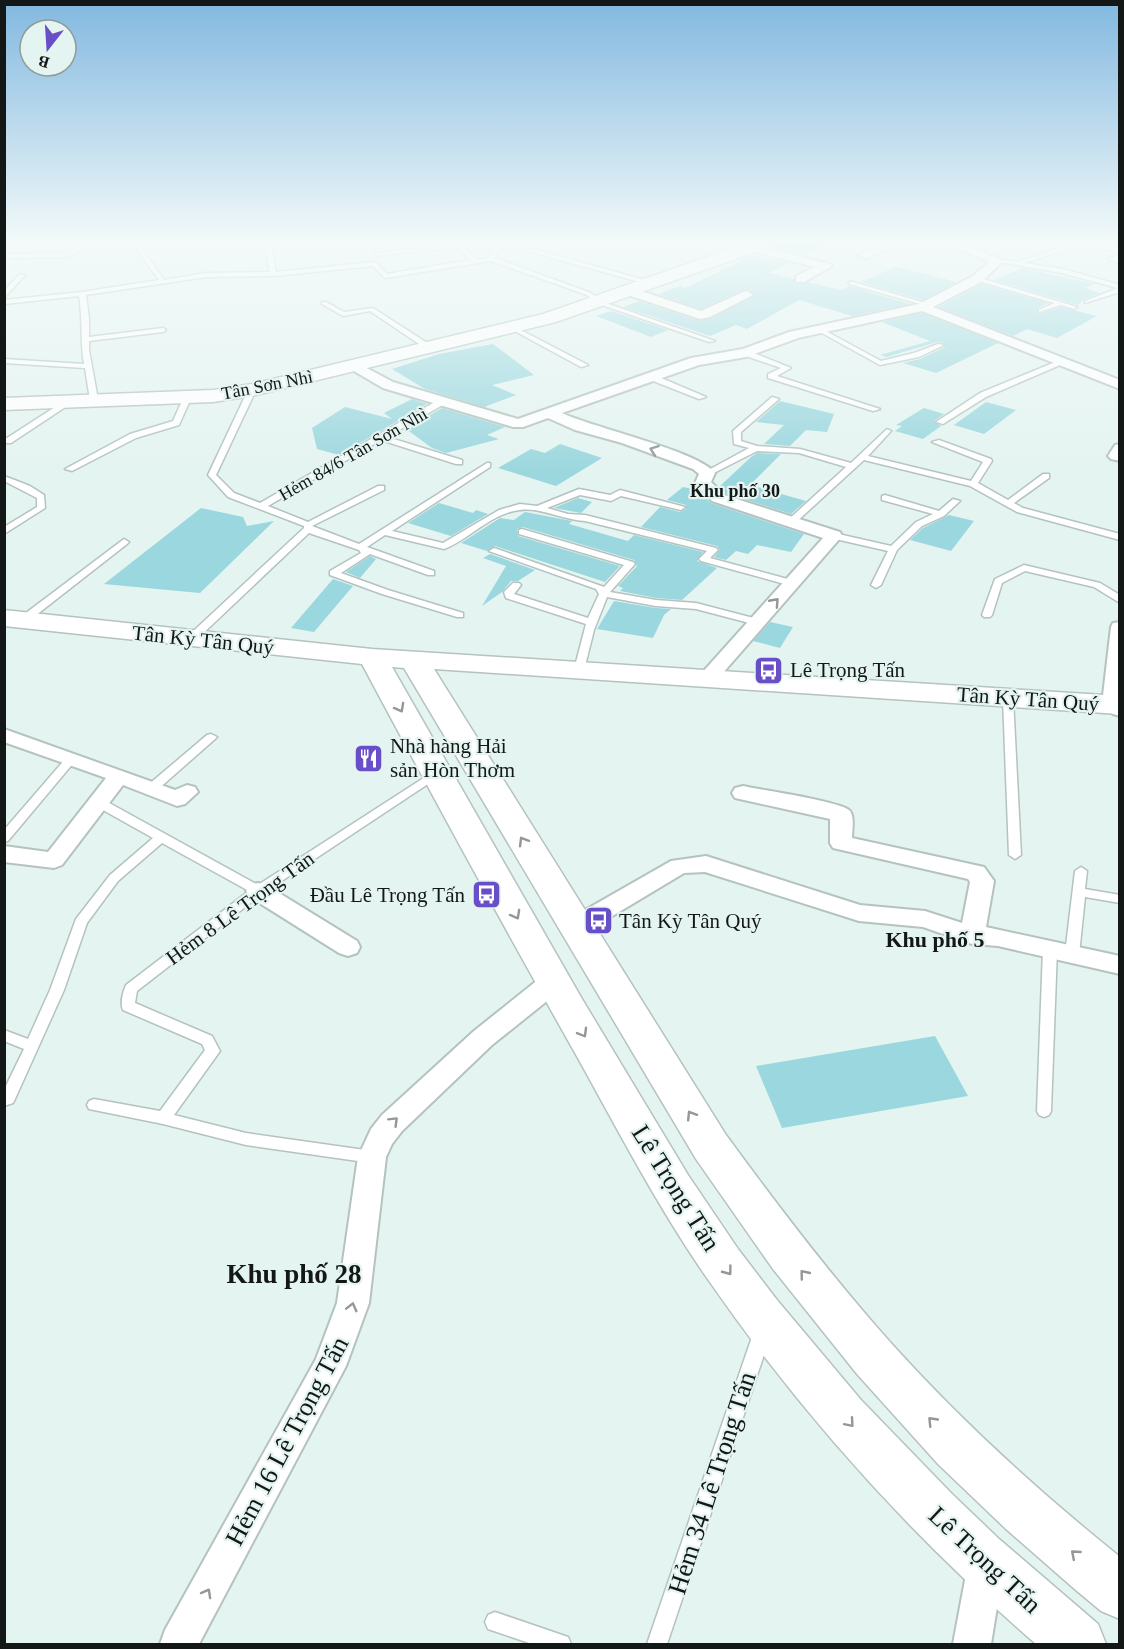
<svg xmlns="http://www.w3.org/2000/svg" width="1124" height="1649" font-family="'Times New Roman',serif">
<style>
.building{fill:#9bd7de}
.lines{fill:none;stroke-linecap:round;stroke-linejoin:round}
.lane-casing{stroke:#b4c2c0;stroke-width:3}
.street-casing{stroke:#b4c2c0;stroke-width:4}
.secondary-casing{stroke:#b4c2c0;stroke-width:3}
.lane{fill:#fff;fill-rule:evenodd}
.street{fill:#fff;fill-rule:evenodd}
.secondary{fill:#fff;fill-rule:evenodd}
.oneway{stroke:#959797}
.labels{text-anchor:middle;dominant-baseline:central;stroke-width:4.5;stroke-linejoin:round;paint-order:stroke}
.far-street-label{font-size:18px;fill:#131817;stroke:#e4f4f1}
.far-neighbourhood-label{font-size:18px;font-weight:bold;fill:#131817;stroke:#e4f4f1}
.street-label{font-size:21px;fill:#131817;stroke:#e4f4f1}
.poi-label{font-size:21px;fill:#131817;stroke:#e4f4f1;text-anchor:start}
.neighbourhood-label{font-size:22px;font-weight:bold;fill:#131817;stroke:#e4f4f1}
.near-street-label{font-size:26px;fill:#131817;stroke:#e4f4f1}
.near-neighbourhood-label{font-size:27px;font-weight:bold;fill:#131817;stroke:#e4f4f1}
</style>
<rect width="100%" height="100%" fill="#e4f4f1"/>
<path class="building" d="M771,244h56l-23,11 -34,-8z
M751,256l38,7 -20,10 25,6 2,5 12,-2 33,8 8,-4 61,18 -58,12 -53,-16 -52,29 -11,-4 -26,11 -87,-29 16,-6 60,20 12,-2 44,-25 -7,-5 -6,1 -41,19 -43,-15 22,-8 5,2z
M896,267l61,15 -35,18 -62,-18z
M1023,268l71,16 -9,4 15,5 -16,6 -6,6 -85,-25z
M982,284l66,19 -10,5v6l23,-7 36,9 -40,22 -30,-9 -14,7 -75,-29z
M611,311l57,19 -17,7 -55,-21z
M922,313l76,30 -62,30 -33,-10 17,-4 25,-12 -1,-4 -7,-1 -50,15 -7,-2 50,-14 -48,-19z
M493,344l41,31 -42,10 24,10 -32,12 -59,-18 -33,-20 47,-15z
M412,399l15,5 -88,51 -22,-6 -5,-21 33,-21 47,12 -8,-6z
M780,401l54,13 -7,18 -21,-2 -16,16 -26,-2 20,-19 -28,-3z
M986,402l30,8 -32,24 -30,-9z
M442,408l63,19 -18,8 12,4 -53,14 -14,-5 -26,-19z
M924,408l20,6 -10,7 7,5 -18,13 -28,-8 7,-5 -6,-1z
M560,444l42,14 -46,28 -58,-18 33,-19 14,4z
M757,453l24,1 -31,31 56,16 -15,13 -66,-21 -6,-6 32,-30z
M683,487l15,3 13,13 93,31 -13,18 -34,-7 -9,9 -12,-3 -10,9 -12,-3 6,-7 -3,-4 -76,-19 19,-20 20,5 6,-3v-4l-19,-5z
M578,498l14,4 -11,11 -27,-5z
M439,503l34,10 3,-3 12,4 -37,22 -43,-13z
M201,508l42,9 4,9 27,-5 -74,72 -96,-9z
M525,512l47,9 -3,3 59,17 6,-6 69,17 -6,9 20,7 -35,32 -26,-2 -36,-7 3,-3 -5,-2 19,-20 -3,-6 -111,-33 -6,2 1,7 102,30 -15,16 -110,-36 -8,5 -26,-8 39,-25 14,2z
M949,515l25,6 -23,30 -41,-11 13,-12z
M490,554l45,16 -17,11h-7l-9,11 -20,14 24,-40 -23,-8z
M370,556l6,3 -16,19 -14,-6z
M333,579l20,7 -39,46 -23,-4z
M614,601l42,7 15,1 -7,6 -11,23 -56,-9z
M770,622l23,5 -13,21 -27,-7z
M935,1036l33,60 -186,32 -26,-62z"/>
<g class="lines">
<defs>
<path id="lane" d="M76,244h6l-5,9 -11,4 -62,1v-4l61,-1 8,-2z
M133,244h6l25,36 42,-7 64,-1 -5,-28h6l5,28 99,-10 12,12 83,-14 -12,-13 -81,9 -2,-3 86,-9 15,16 13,-2 5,-10 26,-4 -22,6 -3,8 96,35 9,8 115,40 -6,1 -113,-39 -9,-8 -96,-34 -106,17 -12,-12 -100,10 -67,1 -120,18 3,24v18l74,-9 3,2 -3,2 -74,9v9l9,50 -4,2 -4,-2 -5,-32 -81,-5v-4l80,5c-4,-23 -1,-45 -5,-68l-75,8v-4l78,-8 77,-12z
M333,244h6l2,7h-4z
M1066,246l2,3 -44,14 39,6 57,16v7l-35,11v-2l33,-13 -56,-15 -68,-12 3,-2 20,3z
M530,248l122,34 1,1 -3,2 -122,-34z
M1120,254v4l-3,1 3,1v4l-12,-5z
M20,274l5,1 -21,23v-7z
M977,277l100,30 -3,2 -13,-4 -22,7v-2l15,-7 -79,-23 -1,-1z
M849,282h4l79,23 -5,1 -78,-22z
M322,302h4l18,10 29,-4 62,40 -7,2 -58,-39 -27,5 -21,-12z
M511,327h4l73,38 -7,2 -70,-38z
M822,329l59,32 33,-8 24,-9 6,1 -25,12 -39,8 -60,-33 -1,-1z
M743,351h6l42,17 -14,8 103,33 -7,2 -105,-33v-4l13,-6 -38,-13z
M1060,360l7,2 -81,35 -43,27 -7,-2 44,-29z
M648,375h6l52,22 -7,2 -51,-20z
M249,388l7,2 -40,85 18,18 26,10 180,-104h6v4l-59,34 75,23v4h-6l-75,-24 -113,66 40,16 70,-36h6v4l-72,36 47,18 128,-81h3v4l-98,64 51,12 56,-33 21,-6 17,2 42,-17 31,6 10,-5 65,17 -4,3 -60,-14 -10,5 -31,-6 -33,13 21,6 17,1 131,33 2,2 -8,8 85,23 2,2 -5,3 -91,-25 -2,-2 8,-8 -122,-30c-22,-1 -44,-14 -65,-11 -29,3 -50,29 -76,39l-59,-14 -18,12 67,24v4h-6l-58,-21 -29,19 47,17 75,23v4h-6l-75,-23 -52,-19v-4l31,-18 -2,-3 -50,-17 -114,108h-8v-4l117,-109v-2l-76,-29 -20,-22z
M185,394l7,2 -13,29 -43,13 -64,33 -7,-2 65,-35 43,-13z
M772,397l7,2 -38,33v9l16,5 43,3 51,14 36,-34 4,2 -23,25 103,25 12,-19 -51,-20 7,-2 52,19 1,2 -14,22 30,17 35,-26h6v4l-35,25 9,5 97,26v6l-103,-28 -47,-26 -106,-26 -70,64h-6v-4l58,-53 -47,-14 -42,-2 -47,24 -7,-2 46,-25 -15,-4 -1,-13z
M66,400l7,2 -62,41h-7v-5h3z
M4,476l26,10 14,9 1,13 -41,26v-7l33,-20v-9l-33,-17z
M885,495l54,16 14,-12 7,2 -16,15 -22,10 -25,24 -16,35 -5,3 -5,-3 17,-34 -57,-13 -2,-2 5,-3 57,13 25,-24 17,-8 -51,-14v-4z
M522,529l111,33 2,2 -25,28 46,8 40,3 65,17 1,2 -5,3 -61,-16 -40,-3 -49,-9 -13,33 -10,40 -5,3 -4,-1 -1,-2 12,-46 -80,-26 -2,-6 9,-9h6l2,2 -7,9 74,24 11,-24 -3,-5 -107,-38 5,-3 3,1 107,38 20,-22 -105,-31v-4z
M124,539l5,3 -2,2 -101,79h-8v-4z
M1024,565l76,18 20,12v8l-26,-16 -69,-16 -23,12 -10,32 -2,2h-6l-2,-2 13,-36z
M1008,695l5,3 8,157 -6,4 -6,-4 -6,-157z
M211,734l6,3 -2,2 -59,52h-8l-2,-3 2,-3 59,-50z
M71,756l4,1 2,2 -2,2 -67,80 -4,1v-12l63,-73z
M436,770l6,4 -2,2 -178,118 -125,97 -2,12 77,33 8,15 -46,64 72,18 126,18 5,1 3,5 -3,5 -5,1 -126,-18 -83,-21 -74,-15 -2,-4 2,-4 5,-2 66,12 45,-61 -3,-6 -79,-34c-3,-7 0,-18 3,-25l123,-94 -87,-48 -44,38 -31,42 -23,67 -49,109 -2,4 -9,3v-16l20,-41 -20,-8v-11l24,9 22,-49 26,-71 34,-44 43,-37 -59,-33 -2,-3 2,-3h8l156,86z
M1081,867l6,4 -2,18 35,6v8l-35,-6 -6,57 -2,3h-10l-2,-3 10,-83z
M1050,944l5,2 2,3 -6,162 -2,4 -5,2 -5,-2 -2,-4 6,-162 2,-3z
M762,1326l6,2 3,6 -104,310h-20l106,-310 3,-6z
M495,1612l73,25 3,7h-39l-44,-15 -3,-7 3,-7z"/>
<path id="street" d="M883,244h16l-30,13 -4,1 -6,-3z
M949,244h16l38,17 -22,21 -48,25 187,73v9l-198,-78 -124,27 -52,19 -47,8 -137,48c32,15 136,38 153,60l-4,9 13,13 116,37 2,4 -127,146h-14l-3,-4 3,-4 122,-136 -111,-37 -17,-18 4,-9 -6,-5 -71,-26 -47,-13 -27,-12 -25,9h-10l-130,-39 -36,-21 7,-4 5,1 34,18 125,37 173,-61 52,-9 46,-17 130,-28 54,-28 16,-14z
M1093,244l27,2v7l-25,-7z
M751,245l79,19 2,2 -28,16h-8v-6l19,-9 -68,-17v-4z
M629,287l72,24 42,-19 4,-1 6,4 -43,22 -10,2 -75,-25v-6z
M1120,444v17l-9,-2 -3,-3 7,-11z
M1120,622v94l-7,-2 -11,-10 9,-77 2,-4z
M4,729l171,61 12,-5 8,2 3,5 -13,12 -8,2 -54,-21 -61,80 -8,3 -50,-6v-16l44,6 58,-74 -102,-36z
M743,786c18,4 95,15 106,24 6,5 3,21 3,28l132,29 10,14 -8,46 134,29v18l-122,-28 -26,-2 -49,-17 -64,-6 -154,-49 -21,1 -100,60 -9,3 -9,-3 -3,-6 3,-6 105,-60 35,-5 154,49 65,6 37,12 8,-41 -2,-3 -135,-31 -3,-5v-24l-95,-21 -3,-5 3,-5z
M258,883l8,2 91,56 3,6 -3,6 -9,3 -9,-3 -89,-56 -4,-6 4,-6z
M553,973l9,2 4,7 -4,7 -70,56 -90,86 -10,13 -6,13 -17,146 -23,63 -147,278h-39l5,-14 151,-271 21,-56 21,-146 13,-28 11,-14 92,-84 70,-56z
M986,1546l13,5 5,13 -13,80h-38l15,-80 5,-13z"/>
<path id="secondary" d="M745,244h24l-2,4 -211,74 -304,74 -39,6 -209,8v-12l209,-8 39,-6 291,-70z
M4,610l368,39 748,47v18l-686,-45 292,466c52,71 105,141 164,207 70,78 148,149 230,215v62l-19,-8 -24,-20 -71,-62 -68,-65 -81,-90 -84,-105 -77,-110 -292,-491 -12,-1 190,332 106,176 50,74 39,51 84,100 91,94 47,45 99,85 8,20h-70c-125,-108 -235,-230 -329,-366 -48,-69 -87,-144 -128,-218 -74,-131 -146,-263 -217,-396l-358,-38z"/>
</defs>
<use href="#lane" class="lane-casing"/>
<use href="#street" class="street-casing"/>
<use href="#secondary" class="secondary-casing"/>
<use href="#lane" class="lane"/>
<use href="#street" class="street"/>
<use href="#secondary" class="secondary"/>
</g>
<defs><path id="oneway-chevron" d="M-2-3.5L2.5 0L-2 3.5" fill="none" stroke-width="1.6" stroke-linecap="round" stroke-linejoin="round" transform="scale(1.5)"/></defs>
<g class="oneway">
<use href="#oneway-chevron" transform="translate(654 450) rotate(-160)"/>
<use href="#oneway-chevron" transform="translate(775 602) rotate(-48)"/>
<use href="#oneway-chevron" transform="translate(400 708) rotate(61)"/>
<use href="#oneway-chevron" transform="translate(523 841) rotate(-121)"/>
<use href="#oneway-chevron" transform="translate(516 915) rotate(61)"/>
<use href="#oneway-chevron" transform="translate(583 1033) rotate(60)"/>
<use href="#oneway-chevron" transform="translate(691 1115) rotate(-122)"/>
<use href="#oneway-chevron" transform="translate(394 1121) rotate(-45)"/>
<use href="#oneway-chevron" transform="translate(728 1271) rotate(53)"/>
<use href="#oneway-chevron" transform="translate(804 1274) rotate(-129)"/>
<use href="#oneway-chevron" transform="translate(352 1307) rotate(-76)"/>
<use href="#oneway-chevron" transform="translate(932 1421) rotate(-134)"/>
<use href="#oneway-chevron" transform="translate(850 1423) rotate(49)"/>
<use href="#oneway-chevron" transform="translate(1075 1554) rotate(-139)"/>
<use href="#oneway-chevron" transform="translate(207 1593) rotate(-61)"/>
</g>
<linearGradient id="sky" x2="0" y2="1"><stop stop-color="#82b8e0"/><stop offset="0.51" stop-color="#f3faf9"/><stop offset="1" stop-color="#f3faf9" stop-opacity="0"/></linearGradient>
<rect width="1124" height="475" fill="url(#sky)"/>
<defs>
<symbol id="bus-square" viewBox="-11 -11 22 22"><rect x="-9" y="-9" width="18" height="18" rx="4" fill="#684fc8" stroke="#e4f4f1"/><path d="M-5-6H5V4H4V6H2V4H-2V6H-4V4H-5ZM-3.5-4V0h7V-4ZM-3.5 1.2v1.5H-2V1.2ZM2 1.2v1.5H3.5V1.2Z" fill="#fff"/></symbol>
<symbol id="restaurant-square" viewBox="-11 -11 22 22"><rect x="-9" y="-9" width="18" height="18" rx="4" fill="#684fc8" stroke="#e4f4f1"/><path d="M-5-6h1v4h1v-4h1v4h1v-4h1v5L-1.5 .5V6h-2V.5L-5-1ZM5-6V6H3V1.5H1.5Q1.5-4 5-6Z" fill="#fff"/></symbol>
</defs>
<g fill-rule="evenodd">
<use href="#bus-square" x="752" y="654" width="33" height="33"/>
<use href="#restaurant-square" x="352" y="742" width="33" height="33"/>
<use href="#bus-square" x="470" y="878" width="33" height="33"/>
<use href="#bus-square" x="582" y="904" width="33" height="33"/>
</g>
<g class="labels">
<g class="far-street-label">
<text transform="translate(267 385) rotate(-11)">Tân Sơn Nhì</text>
<text transform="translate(353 454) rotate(-30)">Hẻm 84/6 Tân Sơn Nhì</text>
</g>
<g class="far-neighbourhood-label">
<text x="735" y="491">Khu phố 30</text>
</g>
<g class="street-label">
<text transform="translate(203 640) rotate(6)">Tân Kỳ Tân Quý</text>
<text transform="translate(1028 699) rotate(4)">Tân Kỳ Tân Quý</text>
<text transform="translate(240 908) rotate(-36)">Hẻm 8 Lê Trọng Tấn</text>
</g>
<g class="poi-label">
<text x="790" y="670">Lê Trọng Tấn</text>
<text x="390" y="746">Nhà hàng Hải<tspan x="390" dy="24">sản Hòn Thơm</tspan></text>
<text x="465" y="895" text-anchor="end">Đầu Lê Trọng Tấn</text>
<text x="619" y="921">Tân Kỳ Tân Quý</text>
</g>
<g class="neighbourhood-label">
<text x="935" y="939">Khu phố 5</text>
</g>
<g class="near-street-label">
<text transform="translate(676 1188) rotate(58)">Lê Trọng Tấn</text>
<text transform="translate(287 1441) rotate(-62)">Hẻm 16 Lê Trọng Tấn</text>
<text transform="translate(712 1483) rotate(-72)">Hẻm 34 Lê Trọng Tấn</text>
<text transform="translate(985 1560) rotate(43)">Lê Trọng Tấn</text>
</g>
<g class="near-neighbourhood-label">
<text x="294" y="1274">Khu phố 28</text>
</g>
</g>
<rect width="1124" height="1649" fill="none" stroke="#131817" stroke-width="12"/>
<g transform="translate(48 48) rotate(197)"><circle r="28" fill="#e4f4f1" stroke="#909c9a" stroke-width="1.5"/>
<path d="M0-4.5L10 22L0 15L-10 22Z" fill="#684fc8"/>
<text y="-9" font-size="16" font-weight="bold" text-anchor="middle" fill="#131817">B</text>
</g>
</svg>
